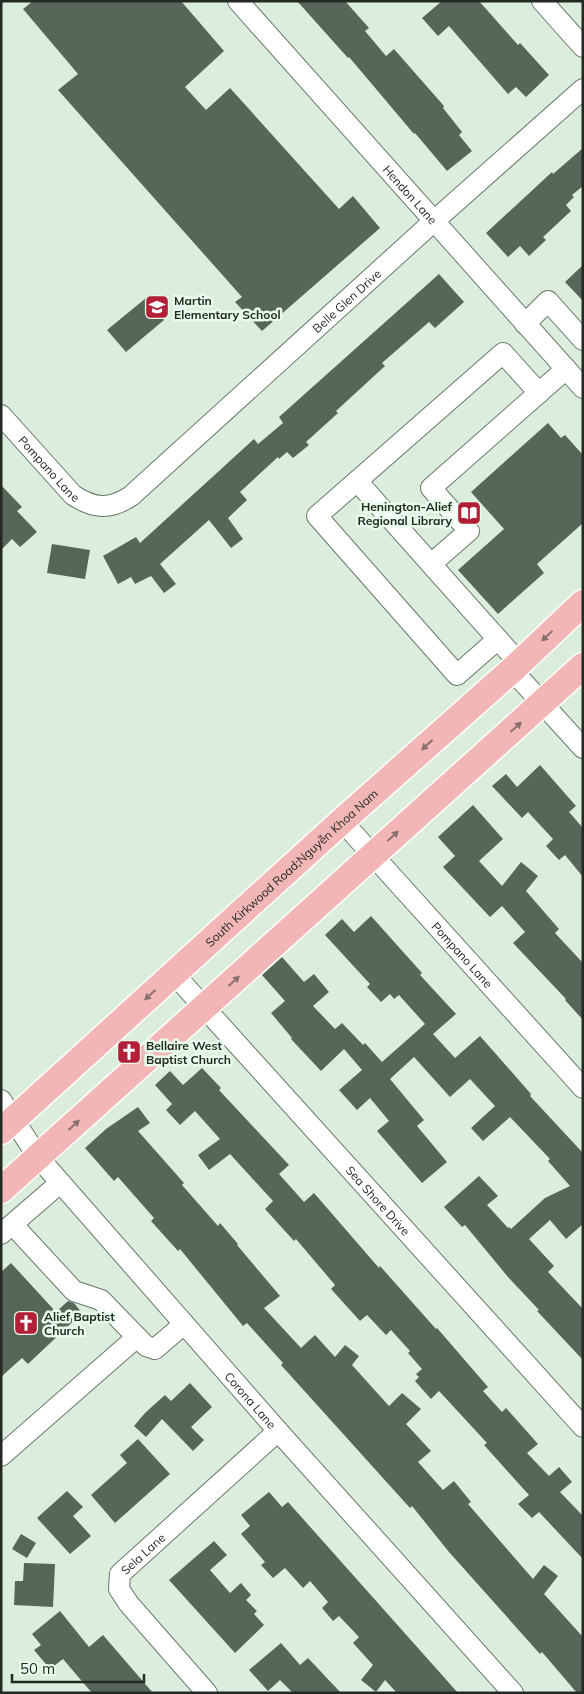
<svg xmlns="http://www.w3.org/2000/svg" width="584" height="1694" font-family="Mulish,sans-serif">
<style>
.building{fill:#566759}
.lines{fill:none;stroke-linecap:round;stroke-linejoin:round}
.minor-casing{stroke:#68796a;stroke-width:22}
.major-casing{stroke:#fff;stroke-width:29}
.minor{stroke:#fff;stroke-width:20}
.major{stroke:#f2b6b7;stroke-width:26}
.oneway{fill:#8a706e}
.labels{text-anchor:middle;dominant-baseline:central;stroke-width:5;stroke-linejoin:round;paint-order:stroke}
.street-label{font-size:12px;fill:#232a24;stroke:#e8fceb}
.poi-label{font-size:12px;font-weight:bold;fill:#232a24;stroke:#e8fceb;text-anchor:start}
</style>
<rect width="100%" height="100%" fill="#dbeede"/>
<path class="building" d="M33,1h148l43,50 -39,36 21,23 24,-22 109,121 14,-13 27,32 -118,103 -27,-29 7,-5 -184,-207 20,-16 -55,-65z
M297,1h48l24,27 -4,3 21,25 8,-7 50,57 -1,2 19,24 -3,3 13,16 -25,20 -32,-38 -1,1 -65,-77 -1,1z
M442,1h37l39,44 2,-2 29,32 -23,22 -10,-10 -8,7 -59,-68 -11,10 -16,-18z
M583,148v38l-11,9 2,2 -8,8 5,6 -28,26 3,3 -17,16 -9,-10 -12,11 -22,-24 66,-61 1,2z
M583,265v36l-18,-19z
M439,274l25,28 -29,26 -6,-6 -47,41 3,3 -49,45 2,2 -32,29 3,3 -16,13 -6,-6 -8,7 -1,-2 -38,35 7,8 -19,18 15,21 -12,9 -22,-28 -49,44 16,20 -12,9 -13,-17 -16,8 -4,-7 -13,7 -15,-28 33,-19 4,6 114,-104 4,5 25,-21 -4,-6z
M146,298l18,22 -38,32 -19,-22z
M548,423l13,15 4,-3 18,20v68l-46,41 7,9 -46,41 -40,-44 46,-41 -33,-37z
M1,485l21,22 -5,4 20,21 -17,15 -8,-8 -11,11z
M52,544l38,6 -5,29 -38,-6z
M540,765l36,41 -7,6 14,16v49l-18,-22 -6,5 -13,-14 7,-7 -25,-27 -6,6 -30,-32 14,-12 11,13z
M473,805l30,34 -24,22 23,25 19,-24 17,14 -12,15 33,38 -4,4 28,30v57l-18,-20 1,-1 -53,-56 12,-11 -23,-26 -12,11 -47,-50 12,-11 -17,-19z
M371,916l51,57 -2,2 36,39 -23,20 22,24 25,-22 51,58 -1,2 53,57v71l-17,15 -16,-19 -21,19 25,27 -6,6 35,37v51l-46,-49 2,-1 -31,-33 -43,-52 -3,2 -18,-20 35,-31 19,20 -11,9 21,23 1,-1 2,2 34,-31 25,-12 -22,-25 2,-2 -40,-42 -27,24 -12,-13 24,-22 -25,-27 -20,18 -36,-40 -24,22 34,41 -7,6 30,36 -25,21 -45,-52 12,-10 -19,-23 -13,12 -18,-20 23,-20 -18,-21 -23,22 -30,-32 1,-1 -21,-25 14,-12 -23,-26 20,-18 22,25 10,-8 15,18 -16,14 22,23 7,-6 21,22 2,-2 17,19 43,-38 -26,-29 -5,4 -4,-5 -9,8 -14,-15 3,-3 -45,-49 17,-16 12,13z
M202,1068l19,20 -2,2 70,75 -10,9 25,28 10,-9 65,75 1,-2 56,63 1,-1 51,59 -5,4 19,21 4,-4 32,36 -11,9 22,23 10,-9 13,15 -12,10 23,24v43l-44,-47 -7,6 -14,-14 11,-9 -45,-50 3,-2 -48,-52 -8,8 -16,-18 4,-4 -3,-3 6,-5 -14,-16 2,-2 -19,-21 -5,5 -19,-20 -7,6 -29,-32 4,-4 -39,-46 -2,2 -29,-32 8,-8 -43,-47 -21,16 -11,-15 22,-16 -25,-28 -15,14 -14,-15 6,-6 -17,-19 15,-14 13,14z
M138,1107l12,16 -12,8 46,52 -2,2 36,41 2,-3 18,21 -1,1 43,51 -16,12 37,40 14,-13 20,22 10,-12 14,11 -7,9 37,41 13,-13 19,16 -15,15 25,27 -13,11 25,28 11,-9 17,21 -3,2 65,75 11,-14 14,11 -14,18 39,43v56h-6l-35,-41 -2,2 -91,-102 -37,-46 -2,2 -129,-143 2,-2 -36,-40 -4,3 -63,-77 -2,2 -27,-30 3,-3 -36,-41 -4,4 -29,-33 21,-19z
M11,1263l45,49 12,-11 6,2 8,10 -54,51 -6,-6 -21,19v-105z
M190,1383l22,24 -21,20 13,13 -11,11 -31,-32 -16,18 -12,-11 11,-13 20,-18 6,6z
M138,1439l32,35 -55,49 -24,-28 36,-32 -7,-8z
M67,1491l16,16 -10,9 18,20 -21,18 -33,-36z
M269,1492l13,15 6,-5 170,191h-61l-12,-13 -9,12 -15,-12 12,-15 -20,-22 6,-6 -20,-21 -6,5 -11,-13 6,-6 -18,-21 -7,7 -18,-20 -12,10 -12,-13 4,-3 -24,-28 9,-8 -9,-11z
M21,1534l15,9 -9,15 -15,-9z
M214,1541l13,14 -17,15 20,23 11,-10 10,12 -5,5 11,11 -3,3 10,11 -29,28 -66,-73z
M24,1563l31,1 -2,43 -39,-2 1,-24h8z
M60,1611l29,36 14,-12 50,58h-61l-29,-34 -13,10 -16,-19 7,-5 -9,-11z
M281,1643l19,22 8,-7 33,35h-48l-13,-13 -12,11 -19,-21z"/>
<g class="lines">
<defs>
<g id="minor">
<path id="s1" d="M238,1l345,387"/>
<path d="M542,1l41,46"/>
<path d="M525,324l23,-23 35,39"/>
<path id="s2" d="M1,415l72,80c21,14 37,15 58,1l302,-274 150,-133"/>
<path d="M357,481l162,182"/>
<path d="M431,564l38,-33 -38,-43 135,-119"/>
<path d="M498,639l-41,36 -140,-159 186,-163 36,40"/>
<path d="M512,670l71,78"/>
<path id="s3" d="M342,821l241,267"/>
<path id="s4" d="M174,974l409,453"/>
<path id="s5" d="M1,1100l37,57 240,274 235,262"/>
<path d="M1,1234l59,-51"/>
<path d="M137,1337l9,9 9,3 29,-25"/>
<path d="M1,1456l136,-119 -36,-37 -27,-9 -61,-66"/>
<path id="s6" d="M207,1693l-78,-89 -10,-15 1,-15 158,-143"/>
</g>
<g id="major">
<path id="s7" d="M1,1131l341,-310 170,-151 71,-67"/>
<path d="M1,1190l582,-524"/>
</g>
</defs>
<use href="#minor" class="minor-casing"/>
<use href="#major" class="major-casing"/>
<use href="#minor" class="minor"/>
<use href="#major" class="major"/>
</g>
<defs><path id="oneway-solid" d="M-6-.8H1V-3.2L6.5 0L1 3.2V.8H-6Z" transform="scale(1.25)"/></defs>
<g class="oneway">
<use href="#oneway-solid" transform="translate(547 636) rotate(137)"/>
<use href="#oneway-solid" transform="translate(516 727) rotate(-42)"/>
<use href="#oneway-solid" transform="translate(427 745) rotate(138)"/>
<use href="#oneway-solid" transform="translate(393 836) rotate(-42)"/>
<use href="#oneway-solid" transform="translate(234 981) rotate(-42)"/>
<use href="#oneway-solid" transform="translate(150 995) rotate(138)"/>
<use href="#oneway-solid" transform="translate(74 1125) rotate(-42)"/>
</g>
<defs>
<symbol id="school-square" viewBox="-11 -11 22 22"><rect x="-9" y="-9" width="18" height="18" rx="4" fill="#b21f36" stroke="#e8fceb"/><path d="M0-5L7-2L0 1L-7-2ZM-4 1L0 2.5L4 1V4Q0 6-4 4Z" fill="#fff"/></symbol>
<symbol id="library-square" viewBox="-11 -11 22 22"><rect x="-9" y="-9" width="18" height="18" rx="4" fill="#b21f36" stroke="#e8fceb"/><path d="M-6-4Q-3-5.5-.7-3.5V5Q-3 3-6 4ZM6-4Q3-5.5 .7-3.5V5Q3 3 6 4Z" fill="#fff"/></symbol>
<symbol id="church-square" viewBox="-11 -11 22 22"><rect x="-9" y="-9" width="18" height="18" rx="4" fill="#b21f36" stroke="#e8fceb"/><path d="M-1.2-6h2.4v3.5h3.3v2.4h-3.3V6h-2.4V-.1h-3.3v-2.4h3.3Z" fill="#fff"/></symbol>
</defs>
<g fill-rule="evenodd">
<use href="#school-square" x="143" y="293" width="28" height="28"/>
<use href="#library-square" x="455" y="499" width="28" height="28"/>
<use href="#church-square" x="115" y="1038" width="28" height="28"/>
<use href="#church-square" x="12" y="1309" width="28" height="28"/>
</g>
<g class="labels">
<g class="street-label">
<text stroke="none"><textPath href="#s1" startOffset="259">Hendon Lane</textPath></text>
<text stroke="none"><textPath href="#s2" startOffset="461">Belle Glen Drive</textPath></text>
<text stroke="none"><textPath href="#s2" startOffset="72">Pompano Lane</textPath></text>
<text stroke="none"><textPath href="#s7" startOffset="392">South Kirkwood Road;Nguyễn Khoa Nam</textPath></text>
<text stroke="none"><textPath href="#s3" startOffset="180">Pompano Lane</textPath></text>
<text stroke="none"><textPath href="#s4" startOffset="305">Sea Shore Drive</textPath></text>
<text stroke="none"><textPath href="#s5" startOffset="391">Corona Lane</textPath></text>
<text stroke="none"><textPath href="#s6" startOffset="182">Sela Lane</textPath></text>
</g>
<g class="poi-label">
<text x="174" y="300">Martin<tspan x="174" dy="14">Elementary School</tspan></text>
<text x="452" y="506" text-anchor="end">Henington-Alief<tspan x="452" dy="14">Regional Library</tspan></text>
<text x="146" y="1045">Bellaire West<tspan x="146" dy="14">Baptist Church</tspan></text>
<text x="44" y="1316">Alief Baptist<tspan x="44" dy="14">Church</tspan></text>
</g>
</g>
<rect width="584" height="1694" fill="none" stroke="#232a24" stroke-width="5"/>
<path d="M12 1674v8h132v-8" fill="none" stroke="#232a24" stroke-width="2.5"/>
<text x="20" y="1674" font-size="15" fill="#232a24" stroke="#e8fceb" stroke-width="4" paint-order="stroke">50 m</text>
</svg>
